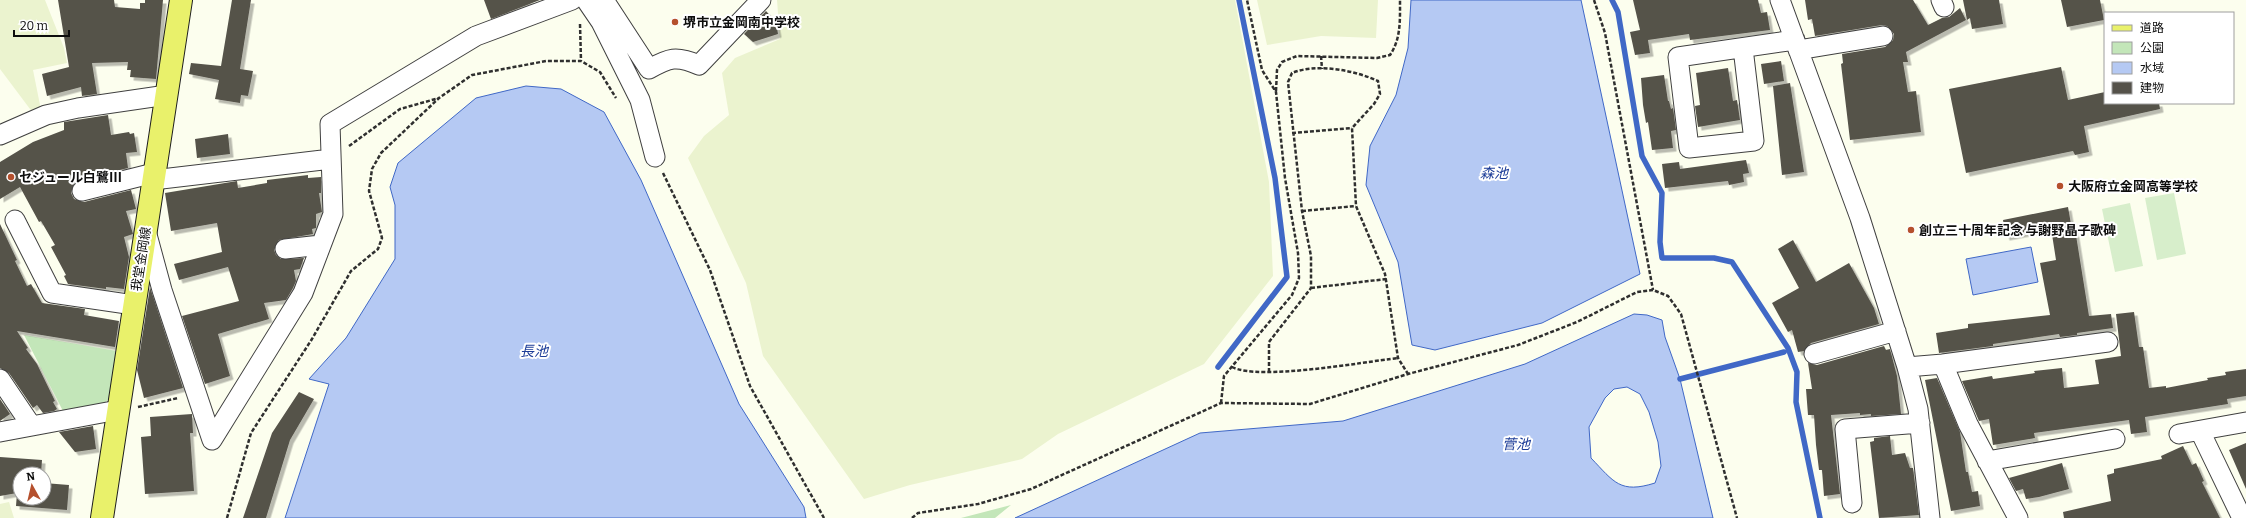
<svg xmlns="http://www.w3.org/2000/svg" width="2246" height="518" font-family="Bitter,'Noto Sans JP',serif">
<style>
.farmland{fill:#ebf3cf}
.green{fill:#c3e6b9}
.pitch{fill:#d7eecb}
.water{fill:#b5c9f3;stroke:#4068c6;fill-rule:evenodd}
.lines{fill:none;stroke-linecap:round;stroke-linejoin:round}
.stream{stroke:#4068c6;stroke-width:5.5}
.building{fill:#55524a;filter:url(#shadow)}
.minor-casing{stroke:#404040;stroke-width:21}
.major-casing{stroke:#1e1e1e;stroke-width:24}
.path{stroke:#2f2f2f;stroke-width:2.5;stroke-dasharray:4 2;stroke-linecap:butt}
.minor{stroke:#fff;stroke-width:19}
.major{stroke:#e9f16b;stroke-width:22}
.poi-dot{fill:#b5502d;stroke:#fff;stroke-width:1.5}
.labels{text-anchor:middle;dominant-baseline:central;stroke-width:4;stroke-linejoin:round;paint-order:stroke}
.poi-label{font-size:13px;font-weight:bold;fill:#0d0d0d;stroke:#fff;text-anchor:start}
.street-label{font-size:13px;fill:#0d0d0d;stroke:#fff}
.water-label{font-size:14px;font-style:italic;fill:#1d3d98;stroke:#fff}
</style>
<defs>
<filter id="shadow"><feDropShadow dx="3.5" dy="3.5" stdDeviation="0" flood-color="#0004"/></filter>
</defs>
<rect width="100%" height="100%" fill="#fcfeee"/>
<path class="farmland" d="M0,0h45l19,48 3,15 -34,7 8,40 -8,3 -33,-44z
M777,0h458l34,182 4,94 -69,88 -146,70 -36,25 -112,26 -46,14 -101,-143 -17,-73 -58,-125 16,-22 25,-21 -7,-42 13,-15 45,-19z
M1257,0h121l-2,38 -55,-2 -54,9z
M9,502l5,16h-14v-14z"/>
<path class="green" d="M24,335l93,16 -7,47 -10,9 -36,6z
M1011,505l-16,13h-34z"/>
<path class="pitch" d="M2174,193l12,61 -29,6 -12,-62z
M2130,203l13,63 -28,6 -13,-63z"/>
<path class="water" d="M1411,0h170l59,274 -98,49 -107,27 -23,-5 -14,-83 -32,-77 4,-39 26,-51 12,-47z
M526,86l35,3 43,23 37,68 98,224 65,103 2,11h-521l44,-134 -20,-5 37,-41 49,-79v-54l-5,-18 8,-24 78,-65z
M2031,247l7,35 -65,13 -7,-36z
M1634,314l13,1 15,5 3,17 15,42 33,139h-698l185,-85 143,-12 182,-57zM1627,387l13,7 9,18 9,30 3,24 -6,17c-35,11 -41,-1 -64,-25l-2,-31 16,-29 9,-9z"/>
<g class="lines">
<path class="stream" d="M1612,0l6,12 24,144 20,37 -2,49 2,16h52l18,4 56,86 9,24 -1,30 24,116
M1218,367l69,-90 -12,-99 -36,-178
M1680,379l104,-27"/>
</g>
<path class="building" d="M58,0h56l1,7 25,2v-6h5v-3h18l-7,79 -26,-2 1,-7h-4l1,-8 -36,1 5,31 -15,2 -1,-9 -34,9 -5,-22 27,-7z
M232,0h19l-11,69 13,2 -5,25 -7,-1 -1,8 -25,-4 4,-19 -30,-6 2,-11 30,3z
M484,0h56l-49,19z
M1633,0h125l3,13 6,-1 3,18 -80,10 -1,-6 -41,6 2,13 -15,2 -5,-23 10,-2z
M1805,0h108l15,25 14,-7 7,-1 11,-9 6,12 -60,32 2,10h-5l5,30 8,-1 5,41 -71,8 -9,-76 2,-1 -1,-9 43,-7 8,-7 1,-6 -7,-8 -5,-1 -67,11 -3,-17 -4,1z
M1963,0h36l4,24 -31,5 -2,-11 -3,2z
M2061,0h39l4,20 -37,7z
M766,11l10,11 2,12 -25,8 -9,-8z
M1781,61l3,20 -20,3 -3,-20z
M2061,67l7,33 37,-8v11h54l1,6 -76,17 5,26 -14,3 -2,-4 -107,22 -17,-84z
M1728,68l5,33 4,-1 3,20 -42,7 -3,-21 5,-1 -4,-32z
M1664,75l4,26h1l2,8 2,-1 3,22 -5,1 2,17 -21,2 -4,-28 -2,1 -3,-18 -2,-27z
M1790,83l14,89 -22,3 -9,-89z
M108,115l3,20 18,-3 1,2 4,-1 3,19 -11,1 2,15 -49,12 -5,3 -3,10 3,6 10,3 47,-12 5,19 -10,2 7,23 -9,3 5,20 -5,32 -18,-2v2l-38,-5 -4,-8 2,-1 -15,-28 4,-2 -14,-24 -2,1 -19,-35 -20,12v-37l33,-20 31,-12v-8z
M228,134l2,20 -33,4 -2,-19z
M1746,160l3,13 -6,1 1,8 -15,3 -1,-4 -63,7 -3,-24 17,-2 1,7z
M308,175v3l13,-1v16h-2l3,19 -6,2v14l-4,1 1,5 -34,6 -5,10 2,5 5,4 23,-1 -4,11 -6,1 2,11 -3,7 -7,12 -22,3 5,16 -51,15 12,42 -25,8 -23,-68 57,-15 -11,-34 -49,13 -5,-16 48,-12 -5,-29 -46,8 -6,-38 72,-12 1,7 29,-5v-3z
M2068,207l4,23 3,-1 14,87 22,-2 2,14 -36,5v2l-17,2 -1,-3 -66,10v2l-54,7 -3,-20 32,-5v-4l82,-9 -10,-52 16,-3 -5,-32 -45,9 -3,-17z
M0,224l17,36 -2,1 12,25 4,-2 11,19 43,6 -1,6 35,6 -4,26 -98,-16 11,17 -2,1 11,15 18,37 -2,1 4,7 -3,2 -11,2 -6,-8 -4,3 -24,-35 -9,-5z
M1793,240l23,42 33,-19 25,45 5,16 -68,19 -7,8 -6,1 -6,-22 -4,2 -16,-29 27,-15 -21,-39z
M150,287l33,101 -39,10 -7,-28z
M2134,312l5,35h4l6,41 17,-2v2l42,-8 -1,-2 19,-3 -1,-3 21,-3v27l-19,3 1,5 -83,13 2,15 -16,2 -2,-14 -95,13 1,5 -42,7 -4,-26 -10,2 -17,-40 30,-5 1,3 42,-6 -1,-2 28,-3 2,20 35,-4 -4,-24 26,-4 -5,-42z
M1884,346l2,4 4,-1 7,27 4,38 -30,2v-2l-11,1v-2l-29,2 9,79 -16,2 -2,-26h-3l-3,-25 -2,-30h-6l-2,-26h6l-4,-26 9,2z
M1937,378l23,54 6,40h2l4,20 6,-1 2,15 -29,5 -26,-131z
M299,392l15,7 -24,41 -24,78h-23l29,-85z
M0,399l10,15 -10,7z
M192,414l1,19h-3l4,58 -49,3 -4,-57 10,-1 -1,-19z
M93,426l3,23 -21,3 -16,-20z
M1890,436l2,19 13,-2 5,15h3l6,47 -40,3 -9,-76 4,-1v-3z
M2246,443v46l-17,-39z
M2183,446l9,19 4,-2 8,18 -2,1 18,36h-156l-1,-6 48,-11 -4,-26 7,-2v-4l48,-10 -1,-3z
M0,457l42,3 -1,14h-21v24h24v-15l25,2 -2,25 -51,-4 1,-13 -17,3z
M2062,463l7,26 -30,8 -13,2 -3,-10 -7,2 -7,-13z"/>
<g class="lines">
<defs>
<path id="minor" d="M586,0l15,22 39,78 15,57
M604,0l45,69c20,-11 27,-14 50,-4l62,-65
M1780,0l80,218 47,149 11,42 12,109
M1941,0l3,7
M1743,48l11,93 -65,7 -11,-91 117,-17
M1798,50l85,-14
M0,135l46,-20 32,-7 89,-13
M153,180l178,-21
M82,191l72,-18
M15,220l37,73 82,12
M146,231l16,59 50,150
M285,249l36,-4
M1814,354l82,-23
M1943,364l165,-22
M1907,367l36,-3 25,60 50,94
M0,379l31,46
M2200,431l42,87
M0,432l118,-22
M2179,434l67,-12
M212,440l91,-147 30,-79 -3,-90 146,-88 96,-36
M1987,461l128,-22
M1852,503l-7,-74 75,-6"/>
<path id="major" d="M102,518l79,-518"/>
</defs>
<use href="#minor" class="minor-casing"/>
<use href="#major" class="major-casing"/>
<path class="path" d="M1594,0l11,33 48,257
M580,24l1,37
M1321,56l1,13
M1276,91l1,-21 5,-8 15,-6 80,2 13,-3c11,-16 10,-35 10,-55
M1292,133l60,-5
M349,146l51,-37 39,-11
M663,173l47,97 40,116 74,132
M1302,211l54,-5
M1311,288l75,-9
M1232,367c27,14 131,-5 166,-9
M1269,372v-30l42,-54v-32l-9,-45 -14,-129 4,-9c24,-10 62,-3 86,8l2,13 -6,10 -22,24 4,78 29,68 13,84 10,16
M1221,403l3,-27 68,-81 7,-17 -1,-25 -13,-75 -9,-86 -14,-22 -15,-70
M138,407l40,-9
M227,518l24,-85 61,-94 39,-68 27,-22 4,-11 -13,-47 3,-22 9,-16 58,-55 33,-23 74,-14h35l19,11 16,26
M912,518l6,-5 60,-9 53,-15 190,-86 89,1 98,-30 110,-29 59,-23 60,-30 16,-2 15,6 13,18 56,204"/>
<use href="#minor" class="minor"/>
<use href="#major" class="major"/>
</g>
<g class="poi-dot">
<circle cx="675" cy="22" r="4"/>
<circle cx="11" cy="177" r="4"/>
<circle cx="2060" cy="186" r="4"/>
<circle cx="1911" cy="230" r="4"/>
</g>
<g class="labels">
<g class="poi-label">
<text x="683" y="22">堺市立金岡南中学校</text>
<text x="19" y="177">セジュール白鷺Ⅲ</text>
<text x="2068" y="186">大阪府立金岡高等学校</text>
<text x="1919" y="230">創立三十周年記念 与謝野晶子歌碑</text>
</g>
<g class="street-label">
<text transform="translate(141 259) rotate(-81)">我堂金岡線</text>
</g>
<g class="water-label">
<text x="1494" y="173">森池</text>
<text x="534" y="351">長池</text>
<text x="1516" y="444">菅池</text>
</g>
</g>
<rect x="2104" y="12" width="130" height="92" fill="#ffffff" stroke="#9e9e9e"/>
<rect x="2112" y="25" width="20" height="6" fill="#e9f16b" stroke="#9e9e9e"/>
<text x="2140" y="32" font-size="12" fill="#0d0d0d">道路</text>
<rect x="2112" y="42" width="20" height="12" fill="#c3e6b9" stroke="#9e9e9e"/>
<text x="2140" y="52" font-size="12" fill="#0d0d0d">公園</text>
<rect x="2112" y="62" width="20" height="12" fill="#b5c9f3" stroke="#9e9e9e"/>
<text x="2140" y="72" font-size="12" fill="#0d0d0d">水域</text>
<rect x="2112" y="82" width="20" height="12" fill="#55524a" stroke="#9e9e9e"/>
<text x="2140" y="92" font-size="12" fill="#0d0d0d">建物</text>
<g transform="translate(32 486) rotate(352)"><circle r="19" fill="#ffffff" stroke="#9e9e9e"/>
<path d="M0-3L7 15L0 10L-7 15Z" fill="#b5502d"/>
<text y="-6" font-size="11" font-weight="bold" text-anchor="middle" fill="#0d0d0d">N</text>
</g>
<path d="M14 30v6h55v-6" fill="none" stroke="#0d0d0d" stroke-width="2"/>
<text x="20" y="30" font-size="12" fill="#0d0d0d" stroke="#ffffff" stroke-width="3" paint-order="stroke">20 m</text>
</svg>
